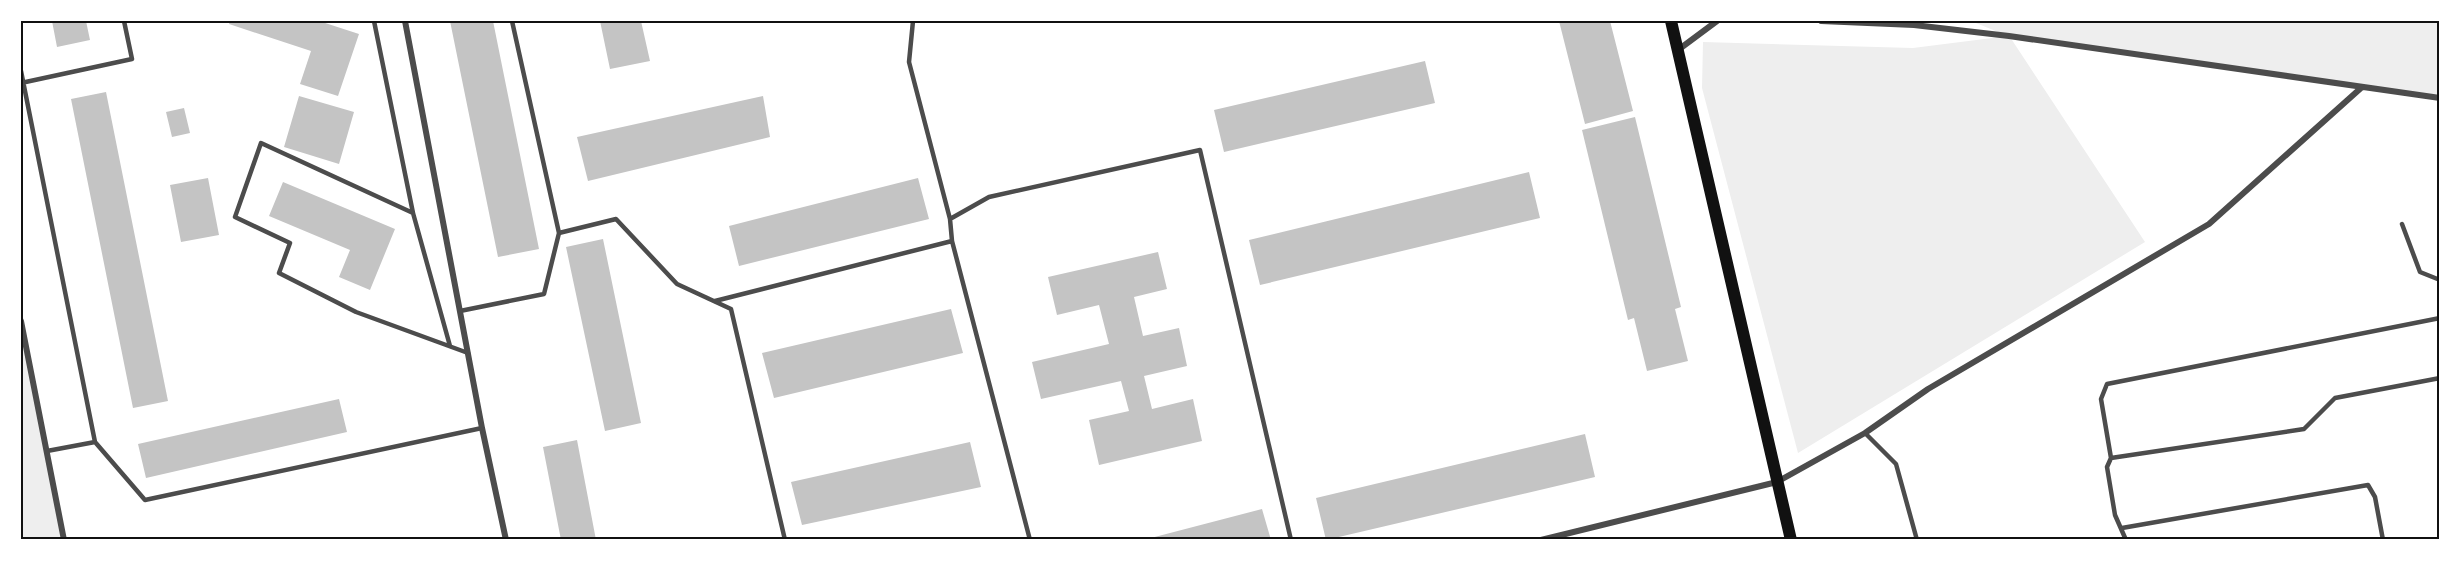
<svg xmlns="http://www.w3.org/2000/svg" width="2461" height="561" font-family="'Open Sans',sans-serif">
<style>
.green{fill:#eee}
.building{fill:#c4c4c4}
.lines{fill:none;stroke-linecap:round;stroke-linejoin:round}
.service{stroke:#4c4c4c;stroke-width:4.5}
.minor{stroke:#4c4c4c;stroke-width:6}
.secondary{stroke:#111;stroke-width:12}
.neatline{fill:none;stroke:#111;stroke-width:2}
</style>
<rect width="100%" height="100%" fill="#fff"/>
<path class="green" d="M1971,21h469v77l-430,-61 135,205 -347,211 -96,-365 1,-46 210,6 95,-12z
M21,321l43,219h-43z"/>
<path class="building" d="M52,21h34l4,19 -33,7z
M230,21h89l40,13 -21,62 -38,-12 11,-33 -82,-27z
M450,21h43l46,228 -41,8z
M600,21h41l9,40 -40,8z
M1559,21h51l23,90 -48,13z
M1425,61l10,42 -211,49 -10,-42z
M106,92l62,309 -35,7 -62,-309z
M299,96l55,16 -15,52 -55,-17z
M763,96l7,41 -182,44 -11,-44z
M184,108l6,25 -18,4 -6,-25z
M1635,117l46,190 -6,2 13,52 -41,10 -13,-53 -6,2 -46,-190z
M1529,172l11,46 -280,67 -11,-45z
M208,178l11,57 -38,7 -11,-57z
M918,178l11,41 -190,47 -10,-40z
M283,182l112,47 -25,61 -31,-13 11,-27 -81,-34z
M603,239l38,184 -36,8 -39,-184z
M1158,252l9,37 -33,8 9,39 36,-8 8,38 -43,10 8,33 41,-10 9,42 -103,24 -10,-45 40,-9 -8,-30 -80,18 -9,-37 77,-18 -10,-39 -42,10 -9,-38z
M951,309l12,44 -189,45 -12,-45z
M339,399l8,33 -201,46 -8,-34z
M1585,434l10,43 -269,63 -10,-42z
M577,440l19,100h-35l-18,-93z
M970,442l11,45 -179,38 -11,-43z
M1262,509l9,31h-124v-1z"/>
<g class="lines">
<path class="service" d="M374,21l39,192
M512,21l47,212
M913,21l-4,41 41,157
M21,71l74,371
M21,83l111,-24 -8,-38
M2402,224l18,48 20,8
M715,301l237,-60
M460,311l84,-17 15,-61 57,-14 61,65 54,25 54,231
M450,346l-37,-133 -152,-70 -26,74 55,26 -11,30 77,39 112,41
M1865,433l31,31 21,76
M47,451l48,-9 50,58 337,-72
M2111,458l193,-29 31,-31 105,-20
M2122,528l246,-43 7,12 8,43
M1030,540l-78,-299 -2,-22 39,-22 211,-47 91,390
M2126,540l-11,-25 -8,-48 4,-9 -10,-59 6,-15 333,-66"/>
<path class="minor" d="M405,21l77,407 24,112
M1821,21l93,4 95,11 431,62
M1678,50l39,-29
M21,321l43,219
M1541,540l236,-58 88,-49 63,-44 281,-165 152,-136"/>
<path class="secondary" d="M1671,21l120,519"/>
</g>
<rect width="2461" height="561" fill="none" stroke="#ffffff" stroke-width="45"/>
<rect x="22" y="22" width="2416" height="516" class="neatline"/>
</svg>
